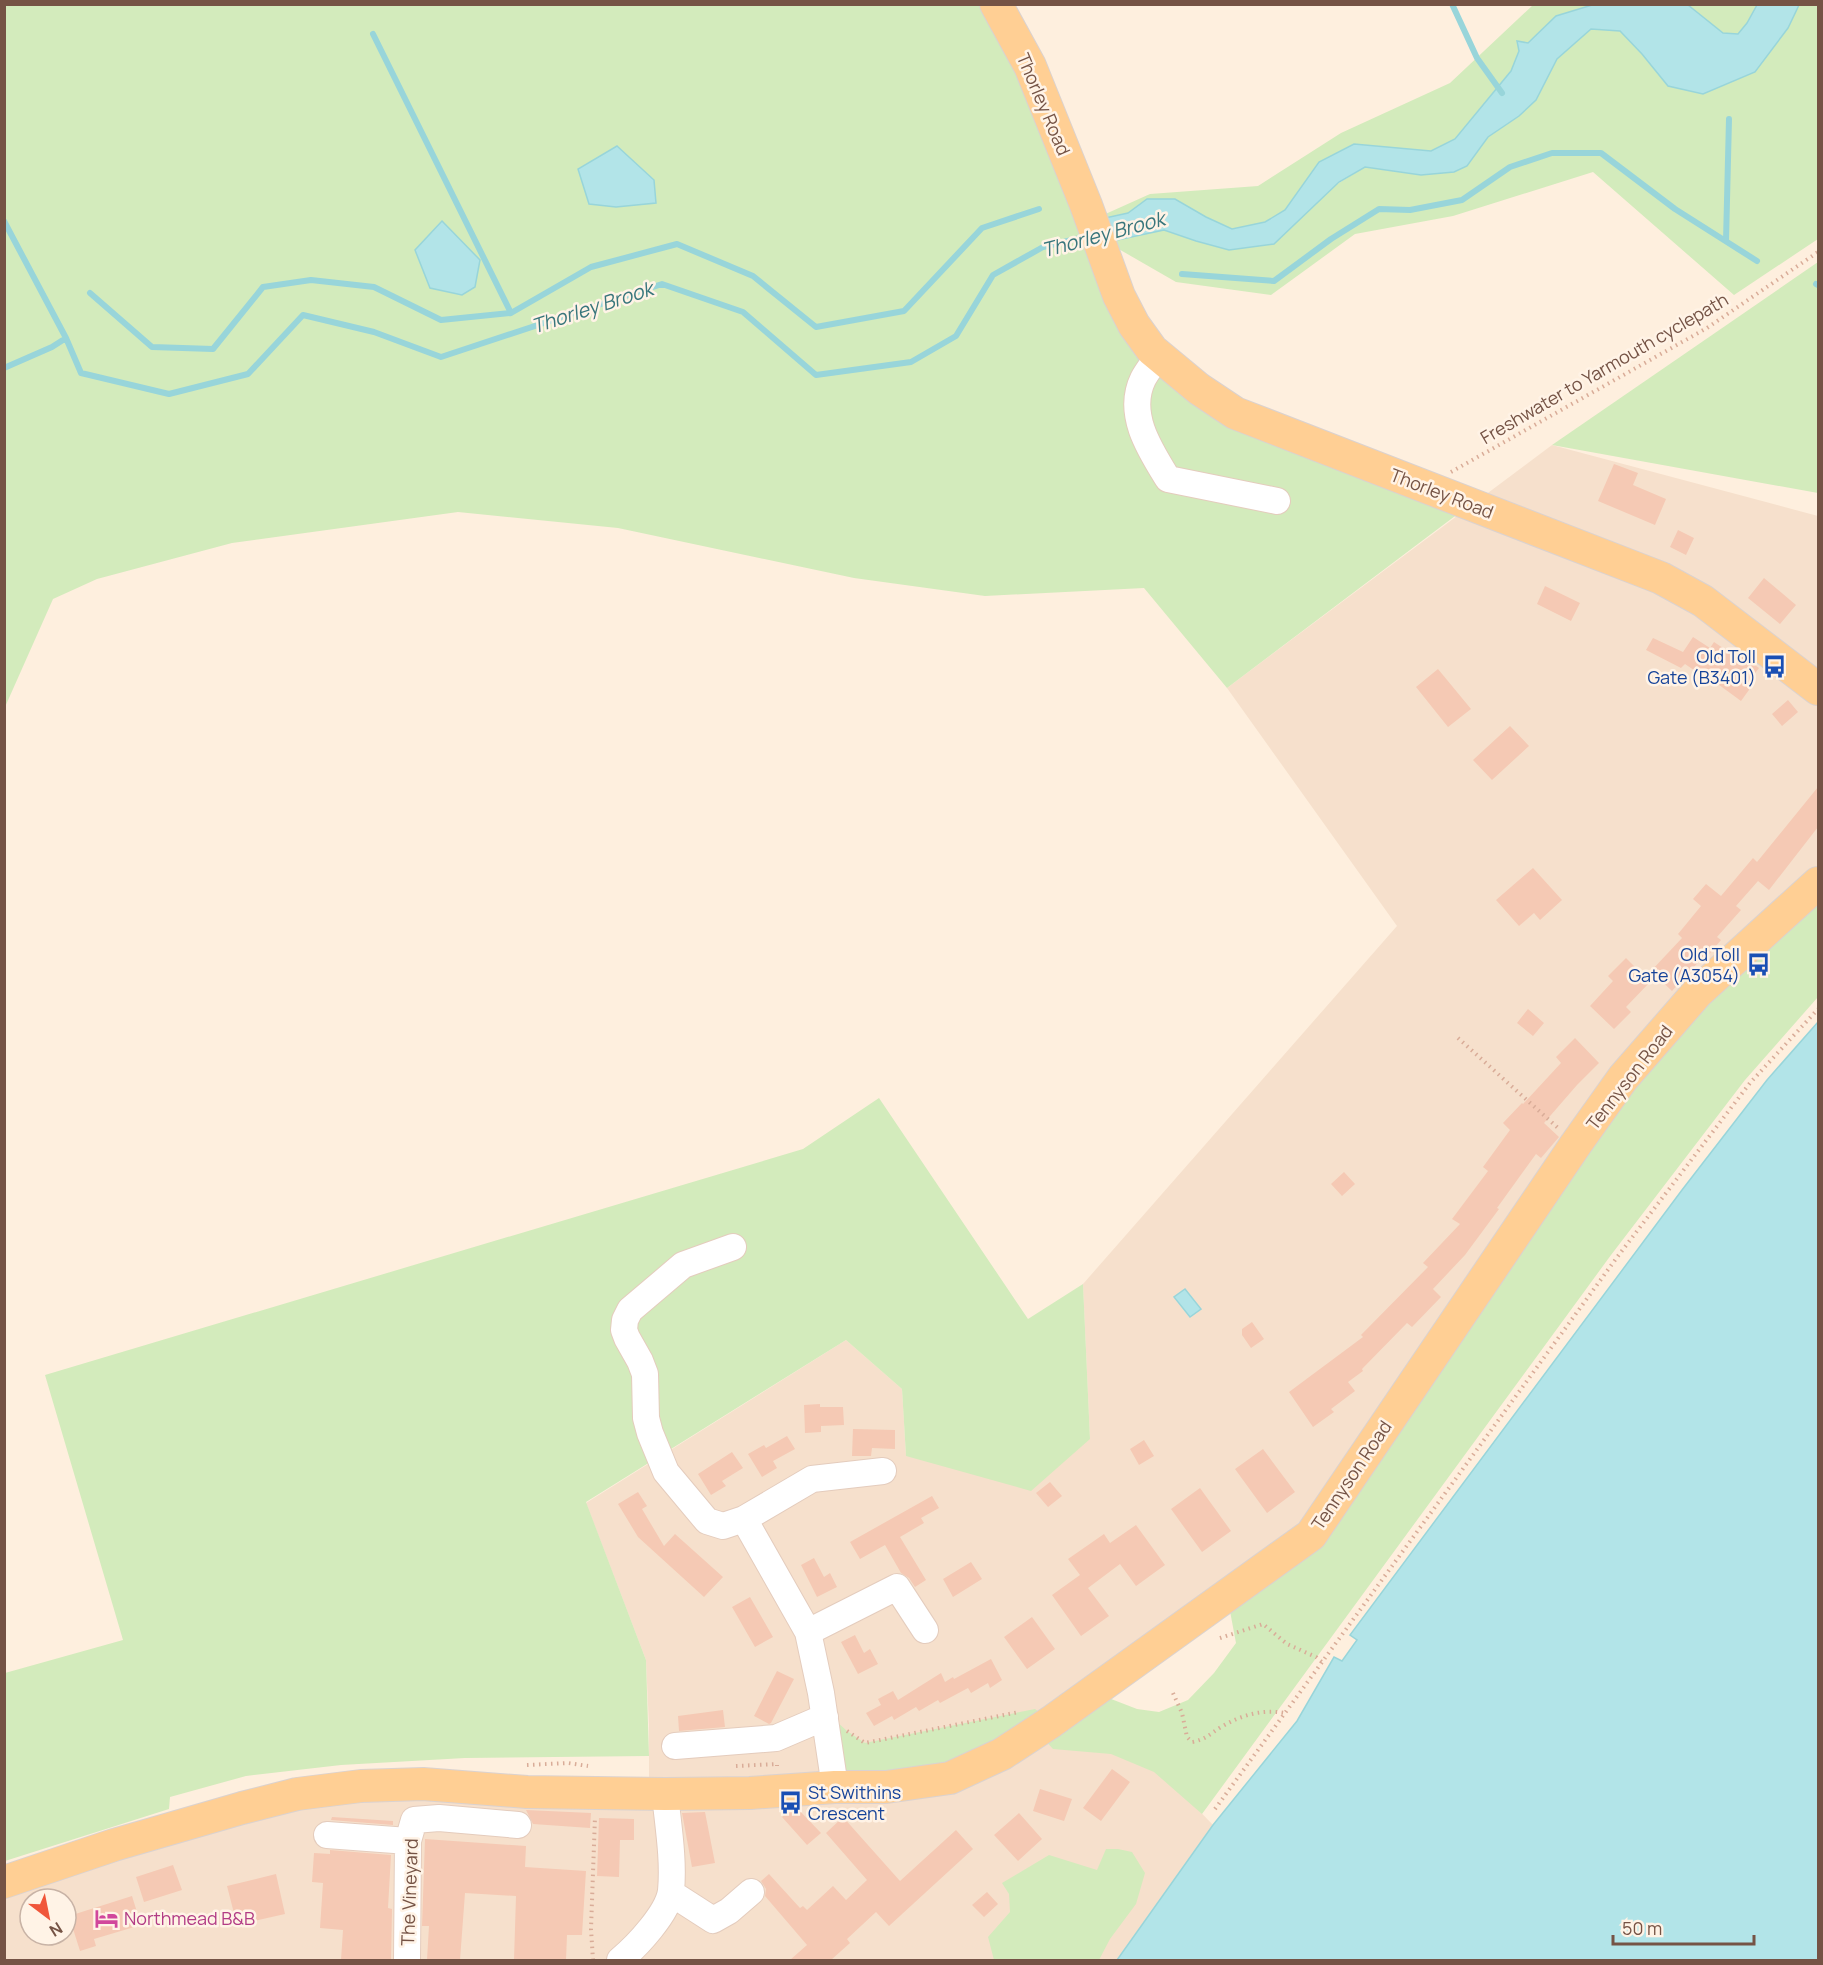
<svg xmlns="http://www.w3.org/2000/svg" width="1823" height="1965" font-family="Manrope,sans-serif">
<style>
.residential{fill:#f6e0cc;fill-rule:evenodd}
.green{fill:#d3ebbc}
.water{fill:#b2e4e8;stroke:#98d5da;stroke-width:1.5}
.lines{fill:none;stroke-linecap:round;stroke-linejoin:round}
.stream{stroke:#98d5da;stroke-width:6}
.building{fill:#f5c9b4}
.minor-casing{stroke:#e4ccbd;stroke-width:28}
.major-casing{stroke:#dbd2cf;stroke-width:34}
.path{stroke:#d9ac98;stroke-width:4;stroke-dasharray:1.5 4.5;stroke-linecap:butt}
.minor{stroke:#fff;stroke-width:26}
.major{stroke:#ffcf94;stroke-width:32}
.labels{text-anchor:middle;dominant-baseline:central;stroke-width:5;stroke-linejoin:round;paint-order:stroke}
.street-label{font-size:18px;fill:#755345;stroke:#fff3e6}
.transit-label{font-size:18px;fill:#164399;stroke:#fff3e6;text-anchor:end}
.hotel-label{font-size:18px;fill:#b23c85;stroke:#fff3e6;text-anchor:start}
.water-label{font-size:20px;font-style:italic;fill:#38767c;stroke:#fff3e6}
</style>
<rect width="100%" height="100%" fill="#feefde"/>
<path class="residential" d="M1552,445l266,71v354l-520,656 -213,159 70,80 58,60 -96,135h-1112l-1,-68 301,-86 62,-7 282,2v-75l-3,-66 -60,-157 260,-163 56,49 4,67 184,-17 -7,-155 314,-358 -170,-238zM30,1899h36v36h-36z"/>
<path class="green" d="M4,5h982l158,350 319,155 -236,178 -83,-100 -159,8 -131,-18 -236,-50 -160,-16 -226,31 -135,36 -44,20 -48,108z
M1533,5h59l-36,11 -37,35 -8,20 -56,68 -24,12 -77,-7 -35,18 -34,48 -19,12 -34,7 -26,-12 -59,-18 -19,14 -23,5 8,23 51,-11 32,11 33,9 136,-83 56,8 46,-9 21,-29 31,-21 17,-16 21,-41 34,-30 29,1 22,24 146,-26 11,-23h19v234l-84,56 -141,-123 -140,44 -98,18 -84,61 -95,-13 -66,-38 -9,-28 49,-22 108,-8 83,-53 109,-50z
M1688,5h69l-10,18 -9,11 -15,-1z
M1818,262v231l-266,-48z
M1818,898v99l-73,83 -134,175 -409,559 -48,-42 -43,-18 -58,-5 -9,-10 62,-42 31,12 22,3 29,-12 26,-27 22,-30 -6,-32 82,-60 321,-466 72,-83z
M879,1098l149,221 55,-35 7,155 -59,52 -125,-35 -4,-67 -56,-49 -260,162 60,158 3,96 -184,2 -124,7 -95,11 -76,21 -1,12 -164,52v-188l118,-33 -78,-265 758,-226z
M1035,1709l16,13 -49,32 -167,33 -11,-77 23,21 18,12z
M1106,1849h12l14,3 13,21 -9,31 -26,35 -11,21h-105l-6,-23 22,-25 -1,-18 -7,-11 47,-28 48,15z"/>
<path class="water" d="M1592,5h96l35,28 15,1 9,-11 10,-18h42l-11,23 -33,44 -52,22 -35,-8 -26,-32 -22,-23 -29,-2 -34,30 -21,41 -17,16 -31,21 -21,29 -13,6 -33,3 -56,-8 -26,15 -65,62 -45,6 -33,-9 -32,-11 -51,11 -8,-23 23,-5 19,-14h28l31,18 26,12 33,-7 20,-12 34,-48 35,-18 77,7 24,-12 56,-68 8,-20 -2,-10 11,2 28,-27z
M617,146l37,34 2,23 -40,4 -27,-3 -11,-35z
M442,221l38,39 -5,27 -13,8 -32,-7 -15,-38z
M1818,1022v938h-701l96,-135 84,-104 37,-64 8,4 15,-21 -7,-5 332,-445 85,-110z
M1185,1289l16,20 -11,8 -16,-20z"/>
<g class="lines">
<path class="stream" d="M1452,4l25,54 25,35
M373,34l138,279
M4,221l62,117 15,35 88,21 79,-20 55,-59 71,17 67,25 221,-73 81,28 73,63 95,-13 45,-26 37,-61 50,-28 45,-11
M1726,241l3,-122
M1182,274l92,7 57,-42 48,-30 31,1 52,-10 48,-33 42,-14h49l74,56 82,52
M1816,284l2,1
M90,293l62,54 61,2 50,-62 48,-7 63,7 67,33 70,-7 80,-46 86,-23 76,32 63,51 88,-16 78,-83 57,-19
M4,368l48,-21 14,-9"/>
</g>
<path class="building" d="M1614,464l24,9 -5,12 33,14 -11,26 -57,-24z
M1678,530l16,8 -8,17 -16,-8z
M1764,578l32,27 -16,19 -32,-26z
M1545,586l35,17 -9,18 -34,-17z
M1693,637l17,11 4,-6 18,12 3,-3 24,17 -9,12 4,3 -13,18 -30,-22 -1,2 -25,-17 -4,4 -35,-18 7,-12 30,14z
M1438,669l33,40 -23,18 -32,-40z
M1788,700l10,12 -16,14 -10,-12z
M1510,726l19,20 -37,34 -19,-20z
M1818,787v40l-49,63 -11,-9 -22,25 5,4 -24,27 4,3 -15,18 -2,-2 -32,35 -21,-20 31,-33 -4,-4 23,-28 -8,-7 13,-15 15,12 32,-38 4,4z
M1533,868l29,32 -22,20 -6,-7 -15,13 -23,-26z
M1626,958l24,24 -24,25 5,5 -17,17 -24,-23 23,-25 -5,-5z
M1528,1009l16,14 -11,13 -16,-13z
M1575,1038l24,25 -22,22 -33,38 15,14 -18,21 -5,-4 -39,54 2,1 -34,46 -32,34 8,8 -29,30 -5,-4 -45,46 1,2 -15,11 7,9 -24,18 3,3 -21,15 -24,-35 74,-55 -2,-2 67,-68 -5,-4 37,-39 -8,-5 36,-48 -5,-4 27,-37 -7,-7 19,-20 1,1 38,-41 -5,-6z
M1344,1172l11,12 -13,12 -11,-12z
M1252,1322l12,17 -13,9 -9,-13v-6z
M820,1404v3h23l1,18 -23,1v6l-16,1 -1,-28z
M853,1429l42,1v19l-23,-1 -1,8h-19z
M787,1436l8,13 -22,12 4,7 -15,9 -14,-23 16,-9 2,3z
M1144,1440l10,16 -15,9 -9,-16z
M1263,1449l32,43 -28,21 -32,-44z
M732,1452l11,16 -21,13 4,5 -15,9 -13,-21z
M1050,1482l12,14 -14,11 -12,-14z
M1200,1488l31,43 -29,21 -31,-43z
M638,1492l9,14 -5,3 22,37 11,-12 48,43 -19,20 -66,-60 -20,-33z
M932,1496l7,12 -18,10 3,5 -24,14 26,43 -11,7 -6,-9 -8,-5 -16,-28 -25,14 -10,-17z
M1136,1525l29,40 -29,21 -16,-22 -32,24 21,28 -28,20 -29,-41 28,-20 -12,-16 36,-25 6,9z
M814,1558l10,19 6,-4 7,14 -20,10 -16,-32z
M971,1562l11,17 -29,18 -10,-18z
M750,1597l23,40 -18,10 -23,-40z
M1032,1617l23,32 -28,20 -23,-32z
M855,1635l9,18 6,-4 8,15 -20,10 -17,-32z
M991,1659l11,21 -12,8 -2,-5 -17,10 -3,-5 -28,15 -2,-3 -19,11 -3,-4 -22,13 -2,-4 -18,10 -8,-13 15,-8 -3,-6 15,-8 5,9 43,-27 4,9 8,-5 1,2z
M777,1671l17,8 -23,44 -2,1 -15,-8z
M723,1710l2,17 -46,4 -1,-15z
M1112,1769l18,13 -29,39 -18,-13z
M1040,1789l32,10 -8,22 -31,-10z
M792,1808h5l24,25 -14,12 -25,-28z
M526,1810l65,3 -1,15 -57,-4z
M705,1812l10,51 -23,4 -10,-54z
M1019,1813l23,26 -24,22 -24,-26z
M332,1817l61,4v4l-62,-5z
M843,1817l57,64 56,-51 17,19 -84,77 -13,-14 -29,27 3,4 -19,17h-41l17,-15 -42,-49 1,-7 -5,-8 8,-7 31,34 3,-2 4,4 26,-24 13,14 21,-20 -41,-47z
M599,1818l35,1v21h-14l-1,37 -22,-1z
M425,1839l101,7 -1,21 61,4 -4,64h-15l-1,25h-52l2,-64 -51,-3 -5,67h-33l2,-34h-7z
M330,1850l61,5 -3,53 4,1 -1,51h-50l2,-30 -23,-2 3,-45 -11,-1 2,-29 16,1z
M173,1865l9,25 -38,12 -8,-25z
M276,1874l9,40 -48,11 -10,-39z
M987,1892l11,12 -14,13 -12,-12z
M132,1896l9,29 -47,14 2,7 -16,5 -11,-35z"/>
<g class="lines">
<defs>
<path id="minor" d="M1159,355c-5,8 -12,16 -16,24 -17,35 7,71 25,100l109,22
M733,1247l-50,18 -53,45 -5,10 -1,10 3,8 13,23 5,13 1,44 4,15 16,39 41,49 16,5 21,-7 68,-40 71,-8
M744,1519l64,113
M675,1746l101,-8 49,-21
M835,1787l-14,-94 -13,-61 89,-45 28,43
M327,1835l81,6
M671,1893l42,27 16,-9 22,-19
M407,1960l1,-119 6,-21 25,-2 79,7
M620,1960c17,-14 48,-47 51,-69 3,-32 -3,-66 -6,-97"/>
<path id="major" d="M996,4l34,62 56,139 33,91 15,29 18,25 47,39 36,24 426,165 42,23 115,88
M4,1882l110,-37 128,-37 55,-14 64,-8 62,-2 104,8 138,2 85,-1 85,-6h51l64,-9 52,-24 49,-32 260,-187 265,-391 47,-66 74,-85 121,-110"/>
</defs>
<use href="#minor" class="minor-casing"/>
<use href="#major" class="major-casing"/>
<path class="path" d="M1451,472l256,-144 111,-76
M1458,1038l100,90
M1220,1638l43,-14 24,20 29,13 7,6
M1173,1693l9,20 5,24 5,5c13,-2 19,-9 29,-15 20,-12 41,-18 64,-14
M847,1731l18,12 154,-31
M527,1765l41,-2 20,3
M736,1766l41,-2v2
M1215,1809l403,-553 132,-173 68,-74
M593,1960l-2,-31 4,-112"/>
<use href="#minor" class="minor"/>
<use href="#major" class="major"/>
</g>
<defs>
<symbol id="bus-bare" viewBox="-9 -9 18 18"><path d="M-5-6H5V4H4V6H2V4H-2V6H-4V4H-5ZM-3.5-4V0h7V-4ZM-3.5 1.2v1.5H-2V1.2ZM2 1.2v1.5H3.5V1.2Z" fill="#1a4fb4" stroke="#fff3e6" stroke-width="2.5" paint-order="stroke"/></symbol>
<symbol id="hotel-bare" viewBox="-9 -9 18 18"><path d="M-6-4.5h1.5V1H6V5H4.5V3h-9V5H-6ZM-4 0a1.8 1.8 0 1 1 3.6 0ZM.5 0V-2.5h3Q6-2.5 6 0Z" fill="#d1479c" stroke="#fff3e6" stroke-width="2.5" paint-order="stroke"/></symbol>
</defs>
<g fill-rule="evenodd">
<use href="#bus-bare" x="1758" y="650" width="33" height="33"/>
<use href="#bus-bare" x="1742" y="948" width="33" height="33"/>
<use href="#bus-bare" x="774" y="1786" width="33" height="33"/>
<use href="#hotel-bare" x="90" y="1902" width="33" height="33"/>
</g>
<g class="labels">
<g class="street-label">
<text transform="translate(1044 104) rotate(67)">Thorley Road</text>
<text transform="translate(1604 368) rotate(-30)">Freshwater to Yarmouth cyclepath</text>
<text transform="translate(1442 493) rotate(21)">Thorley Road</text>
<text transform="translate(1629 1077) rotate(-52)">Tennyson Road</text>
<text transform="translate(1351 1475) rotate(-56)">Tennyson Road</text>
<text transform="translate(409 1892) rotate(-88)">The Vineyard</text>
</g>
<g class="transit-label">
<text x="1756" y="656">Old Toll<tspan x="1756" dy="21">Gate (B3401)</tspan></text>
<text x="1740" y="954">Old Toll<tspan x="1740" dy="21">Gate (A3054)</tspan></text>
<text x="808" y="1792" text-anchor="start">St Swithins<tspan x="808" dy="21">Crescent</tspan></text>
</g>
<g class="hotel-label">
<text x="124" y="1918">Northmead B&amp;B</text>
</g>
<g class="water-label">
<text transform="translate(1103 234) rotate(-15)">Thorley Brook</text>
<text transform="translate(592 307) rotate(-18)">Thorley Brook</text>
</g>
</g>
<rect width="1823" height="1965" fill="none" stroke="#755345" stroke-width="12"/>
<g transform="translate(48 1917) rotate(148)"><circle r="28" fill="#fff3e6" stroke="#c8b3a6" stroke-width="1.5"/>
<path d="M0-4.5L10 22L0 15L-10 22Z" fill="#f0563a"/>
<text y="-9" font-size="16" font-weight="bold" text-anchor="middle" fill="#755345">N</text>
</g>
<path d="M1613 1935v9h141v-9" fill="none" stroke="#755345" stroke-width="3"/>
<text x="1622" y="1935" font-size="18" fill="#755345" stroke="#fff3e6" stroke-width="4.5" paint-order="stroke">50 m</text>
</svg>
